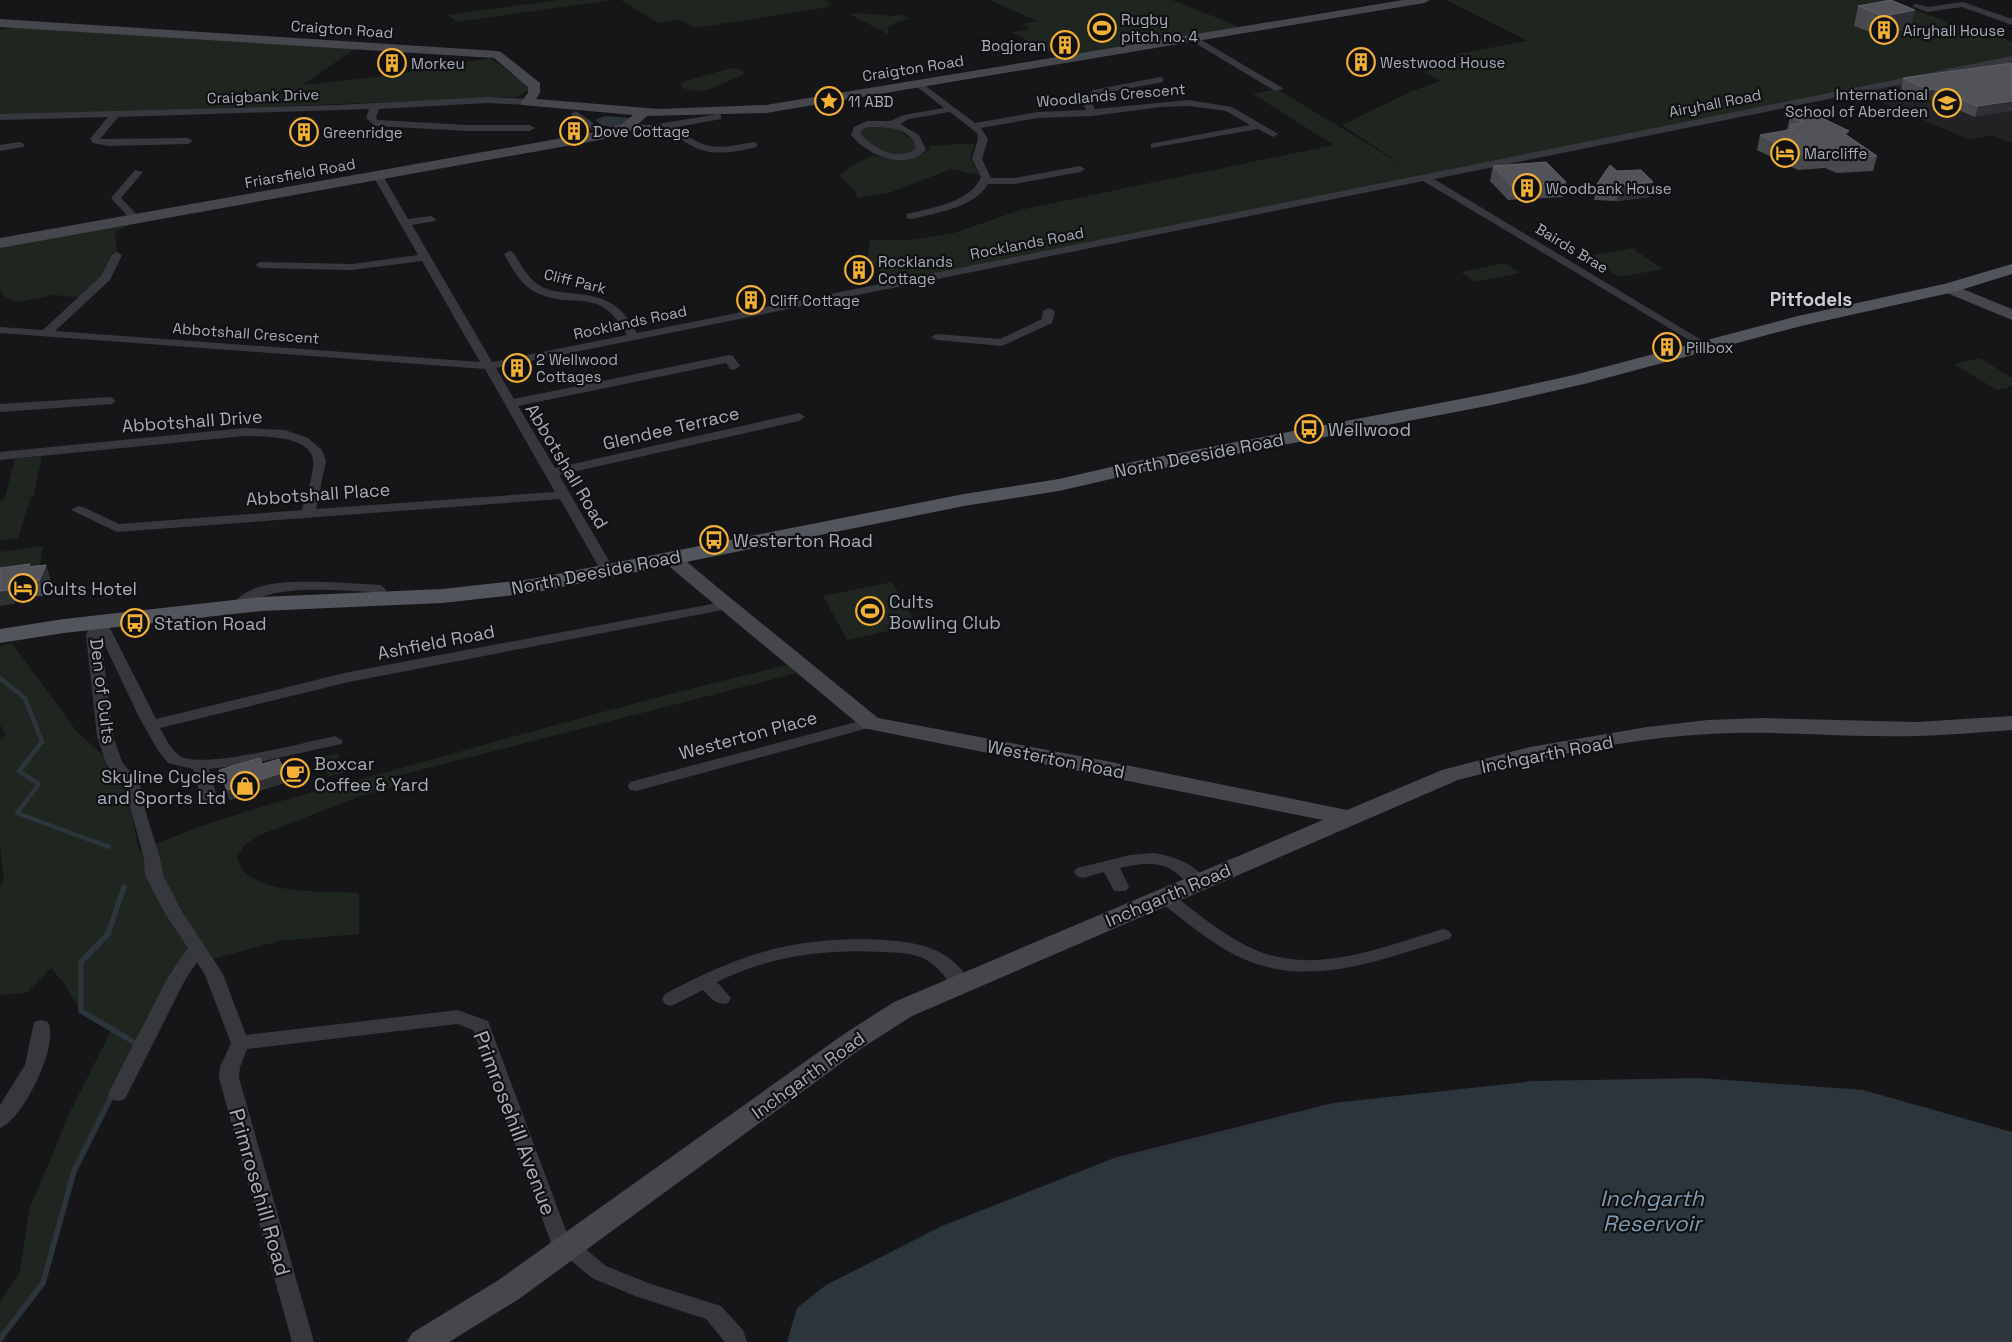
<svg xmlns="http://www.w3.org/2000/svg" width="2012" height="1342" font-family="'Space Grotesk',sans-serif">
<style>
.built{fill:#222225}
.green{fill:#1e261f}
.water{fill:#2c353c}
.lines{fill:none;stroke-linecap:round;stroke-linejoin:round}
.stream-far1{stroke:#2c353c;stroke-width:4.5}
.stream{stroke:#2c353c;stroke-width:5.5}
.street{fill:#37383d;fill-rule:evenodd}
.secondary{fill:#45474d;fill-rule:evenodd}
.primary{fill:#53555c;fill-rule:evenodd}
.wall{fill:#47494d}
.shaded-wall{fill:#2f3033}
.building{fill:#525359;stroke:#5f6168}
.labels{text-anchor:middle;dominant-baseline:central;stroke-width:4.5;stroke-linejoin:round;paint-order:stroke}
.far-poi-label{font-size:15px;fill:#a8adb8;stroke:#111113;text-anchor:start}
.far-street-label{font-size:15px;fill:#a8adb8;stroke:#111113}
.street-label{font-size:18px;fill:#a8adb8;stroke:#111113}
.poi-label{font-size:18px;fill:#a8adb8;stroke:#111113;text-anchor:start}
.far-district-label{font-size:19px;font-weight:bold;fill:#c9ccd4;stroke:#111113}
.near-street-label{font-size:21px;fill:#a8adb8;stroke:#111113}
.near-water-label{font-size:22px;font-style:italic;fill:#7f9bb3;stroke:#111113}
</style>
<rect width="100%" height="100%" fill="#161618"/>
<path class="built" d="M2012,61v82l-20,-8 -22,5 -113,-48z"/>
<path class="green" d="M558,0h55l-156,22 -10,-7z
M621,0h203l9,4 -6,1 2,2 -134,21 -16,-9 -21,4z
M989,0h183l68,27 -175,33 -54,-28 19,-3 -8,-5 16,-3z
M1446,0h442l57,21 67,20v17l-1119,226 -25,-26 2,-18h41l43,-7 66,-23 314,-65 -81,-51 24,-5 132,80 -67,-44 70,-34 29,-10 -17,-9 40,-10 -12,-7 76,-14z
M857,13l36,3 11,-1 5,4 -13,3 -8,6v6l-39,-20z
M17,26l339,22 -53,37 83,-9 104,-18 35,25 5,6 -13,8 -517,20v-87z
M731,68l12,2v5l-35,15 -12,1 -14,-3v-5l4,-2z
M888,125l24,14 6,10c-19,15 -46,0 -59,-17l4,-5z
M954,144h21l-5,14 9,17 -28,-6 -62,24 -31,5 -4,-9 -15,-14c6,-5 27,-18 35,-19 5,0 10,3 15,3 15,1 27,-1 39,-8l2,-5z
M142,219l-27,13 2,23 -32,43 -32,-3 -35,7 -15,-6 -3,-7v-46z
M1632,248l31,21 -44,8 -31,-21z
M1505,263l15,10 -45,9 -14,-10z
M1980,358l32,20v9l-15,3 -43,-26z
M42,456l-8,40 -18,2 15,-1 -13,41 -18,3v-40l4,-1 11,-41z
M43,546l-5,28 -38,4v-26z
M892,582l25,43 -70,15 -24,-44z
M12,643l65,89 25,22 24,34 13,63c88,-39 184,-61 277,-87 124,-35 247,-70 372,-99l9,8 -404,104 3,9 -38,11 -98,38 -16,10 -7,13c2,4 4,11 8,14 23,23 83,19 114,21v41l-80,7 -85,23 -23,12 -97,195 -31,112 -43,56v-37l20,-30 9,-62 41,-98 42,-83 -31,-18 -18,-29 -12,-14 -25,25 -26,2v-109l4,-5 -4,-34v-109l6,-4 -6,-9v-79z
M337,753l7,19 -16,5 -7,-20z"/>
<path class="water" d="M605,116l26,2 -15,10 -15,-3 -6,-5z
M1700,1078l163,12 149,42v210h-1225l10,-34 29,-23 116,-59 172,-68 219,-55 201,-22z"/>
<g class="lines">
<path class="stream-far1" d="M0,678l25,20 17,44 -23,29 20,13 -22,29 92,34"/>
<path class="stream" d="M124,887l-16,47 -27,28v49l56,33 -1,2
M0,1339l43,-56 31,-112 39,-78"/>
<path class="street" d="M1963,2l49,17v6l-50,-18 -35,5 -15,-6 4,-2 12,3z
M1193,35l88,52 2,2 -8,2 -85,-51 -1,-2z
M2012,56v6l-578,117 274,165v4l-4,1 -281,-168 -927,187 18,31 215,-44 4,1 7,10 -6,4 -4,-1 -4,-6 -208,43 37,62 244,-55 6,4 -6,4 -240,54 56,96 -7,4 -7,-4 -41,-72 -443,33 -46,-22 7,-4 5,1 36,17 183,-14c3,-12 13,-38 11,-50 -3,-25 -51,-23 -69,-24l-244,24v-8l244,-24 41,2 23,8 14,12 4,11 -10,48 239,-17 -70,-123 -485,-36v-6l43,3 58,-54 11,-21 5,-3 5,3 -12,25 -55,51 425,31 -58,-101 -70,9 -92,-2 -5,-3 5,-3 92,2 66,-9 -45,-79 5,-3 5,3 25,43 23,-3 5,3 -1,2 -23,4 80,137 135,-27c-29,-52 -51,-23 -92,-43 -15,-8 -23,-24 -31,-38l5,-3 4,1c8,13 15,27 29,35 8,4 18,5 26,6 36,3 51,8 69,40z
M1160,77l3,1v4l-64,12 -8,7 4,8 94,-9 43,7 46,27 -5,3 -15,-8 -107,19v-4l3,-1 96,-18 -24,-14 -37,-5 -28,1 -69,9 -54,2 -57,10 7,11 -6,20 9,19h24l65,-12 5,3 -5,3 -65,12h-27c-14,24 -52,29 -77,35l-4,-1v-4c24,-6 64,-12 74,-37l-9,-18 6,-20 -1,-6 -27,-21 -41,7 -9,5 19,11 7,15c-21,22 -59,5 -75,-15l3,-8 13,-6h23l14,-6 40,-7 -28,-22v-4l3,-1 56,42 63,-11 48,-2 -5,-10 12,-10zM869,127c16,0 44,0 47,22 -20,12 -40,1 -55,-15v-4z
M488,97l39,2 5,3 -5,3 -39,-2 -109,6 -3,9 2,2 90,5h62l5,3 -5,3h-62l-93,-5 -9,-8 3,-9 -251,8 -18,22 88,-1 5,3 -5,3 -80,2 -15,-3 -3,-4 18,-22 -108,3v-6l338,-9z
M576,111l32,22v4h-6l-29,-21 -2,-2z
M718,114l3,1v4l-43,8c26,26 42,21 76,15l3,1v4c-38,9 -60,10 -88,-19 -13,2 -36,7 -47,-1l5,-3 25,1z
M20,142l5,3 -2,2 -23,4v-6z
M135,170l8,2 -22,26 20,21 -5,3 -4,-1 -21,-23z
M1049,308l6,3 -3,12 -50,23 -65,-6 -6,-3 6,-3 63,5 42,-20 1,-8z
M109,397l4,1 2,3 -2,3 -113,8v-8z
M328,582l53,3 5,5v8l-7,4 -5,-1 -2,-9c-32,-1 -109,-10 -129,18l-5,1 -7,-4c18,-29 66,-25 97,-25z
M728,601l7,4 -2,3 -384,74 -189,46c5,9 11,22 20,28 23,14 126,-14 155,-20l8,5 -2,3 -90,20 -42,5 8,28 -2,4h-12l-2,-4 -8,-28 -25,-6 -11,-14 -18,-32 -38,-80 12,99 9,26 18,22 6,29 14,45 3,17 18,35 42,64 23,61 212,-25 30,11 81,218 14,8 23,19 42,17 73,23 22,24 4,12h-22l-19,-23 -71,-23 -43,-18 -23,-19 -15,-8 -81,-221 -16,-6 -210,25 -7,18 -1,11 75,264h-22l-73,-264 1,-11 11,-24 -26,-68 -8,-13 -12,18 -60,119 -7,2 -7,-2 -3,-5 60,-117 20,-29 -24,-36 -19,-37 -1,-17 -20,-73 -18,-22 -9,-27 -11,-101 7,-15h10l8,10 45,89 193,-47z
M871,718l8,5 -3,3 -240,65 -6,-1 -2,-4 2,-4z
M1154,853c21,4 41,10 53,29l-3,4c-16,4 -25,-16 -41,-20 -14,-4 -29,-1 -43,2l9,19 -3,4h-12l-10,-19 -21,6 -6,-2 -3,-4 3,-4 53,-13z
M1166,892l6,2c27,20 54,44 86,57 60,24 127,-5 185,-22l6,2 3,4 -3,4c-70,21 -143,52 -214,16 -27,-14 -51,-35 -75,-53l-3,-4 3,-4z
M867,939c42,2 81,4 104,44l-3,5c-4,1 -7,2 -11,0 -11,-5 -17,-24 -37,-31 -12,-5 -26,-4 -38,-5 -56,-3 -114,4 -165,30l14,16 -3,5c-12,3 -17,-5 -25,-13l-32,16 -6,-2 -3,-5 3,-5c71,-38 120,-55 202,-55z
M41,1020l7,2c12,23 -26,99 -48,106v-23l25,-40 9,-43z"/>
<path class="secondary" d="M1403,0h27l-6,3 -658,110 -119,3 -15,14 -27,9 -605,109v-10l602,-107 20,-7 11,-9 -111,-10 -1,-3 7,-9v-6l-34,-29 -494,-31v-8l497,32 4,1 39,31v10l-4,6 123,10 107,-4z
M1948,283l64,26v11l-70,-29 -2,-3z
M674,551l7,2 5,8 31,26 161,131 223,42 246,50 95,-40 88,-23 117,-20 61,-7 54,-2 155,4 95,-6v14c-31,2 -63,5 -94,6 -69,2 -138,-6 -208,-2 -85,4 -170,24 -252,46l-546,236 -50,32 -343,251 -70,43h-42l5,-9 85,-52 347,-247 50,-32 429,-182 -460,-92 -192,-160 -7,-11 3,-4z"/>
<path class="primary" d="M2012,264v10l-58,18 -153,34 -217,58 -92,21 -355,68 -78,18 -95,15 -432,87 -90,10 -181,8 -197,22 -64,10v-14l64,-10 197,-22 181,-8 90,-10 432,-85 95,-15 78,-18 355,-68 82,-18 224,-59 146,-32z"/>
</g>
<path class="wall" d="M1891,0l19,29 -32,6 -24,-9 4,-20z
M2012,63l-37,54 -43,-18 -6,1 -25,-11 2,-11z
M1790,116l58,20 29,20 -4,15 -36,2 -12,-5 -27,2 -41,-20 3,-15 27,-5z
M1493,166l73,16 -3,15 -55,3 -18,-19z
M1617,171l33,26 -33,4 -23,-1 3,-16z
M46,565l4,14 -7,17h-28l-1,8 -14,-36 31,-2z
M262,764l25,18 -57,18 -11,-30z"/>
<path class="shaded-wall" d="M1915,10l-5,19 -32,6 5,-19z
M1935,89l-3,10 -6,1 3,-10z
M2012,101v10l-37,6 3,-11z
M1653,182l-3,15 -33,4 2,-15z
M46,565l4,14 -7,17 -4,-15z
M10,582l5,14 -1,8 -14,2v-15z
M285,772l2,10 -57,18 -3,-10z"/>
<path class="building" d="M1891,0l24,10 -32,6 -25,-10z
M2012,63v38l-34,5 -43,-17 -6,1 -26,-12z
M1810,112l39,19 -4,3 32,22 -36,2 -12,-5 -27,2 -42,-20 34,-6 -5,-3 14,-4 -13,-6z
M1546,162l20,20 -55,3 -18,-19z
M1610,165l7,6 24,-1 12,12 -34,4 -22,-2z
M30,564l-1,3 17,-2 -7,16 -29,1 -1,8 -9,1v-23z
M260,758l2,6 17,-5 6,13 -58,18 -8,-20z"/>
<defs>
<symbol id="stadium-ring" viewBox="-11 -11 22 22"><circle r="9.5" fill="#111113" stroke="#f2b134" stroke-width="1.5"/><path d="M0-5a6.5 5 0 1 0 0 10a6.5 5 0 1 0 0-10ZM-3.5-1.8h7v3.6h-7Z" fill="#f2b134"/></symbol>
<symbol id="building-ring" viewBox="-11 -11 22 22"><circle r="9.5" fill="#111113" stroke="#f2b134" stroke-width="1.5"/><path d="M-4-6H4V6H1V3H-1V6H-4ZM-2.5-4.3h1.7v1.8h-1.7ZM.8-4.3h1.7v1.8H.8ZM-2.5-1h1.7V.8h-1.7ZM.8-1h1.7V.8H.8Z" fill="#f2b134"/></symbol>
<symbol id="sight-ring" viewBox="-11 -11 22 22"><circle r="9.5" fill="#111113" stroke="#f2b134" stroke-width="1.5"/><path d="M0-6L1.8-2.2L6-1.7L2.9 1.2L3.7 5.4L0 3.3L-3.7 5.4L-2.9 1.2L-6-1.7L-1.8-2.2Z" fill="#f2b134"/></symbol>
<symbol id="school-ring" viewBox="-11 -11 22 22"><circle r="9.5" fill="#111113" stroke="#f2b134" stroke-width="1.5"/><path d="M0-5L7-2L0 1L-7-2ZM-4 1L0 2.5L4 1V4Q0 6-4 4Z" fill="#f2b134"/></symbol>
<symbol id="hotel-ring" viewBox="-11 -11 22 22"><circle r="9.5" fill="#111113" stroke="#f2b134" stroke-width="1.5"/><path d="M-6-4.5h1.5V1H6V5H4.5V3h-9V5H-6ZM-4 0a1.8 1.8 0 1 1 3.6 0ZM.5 0V-2.5h3Q6-2.5 6 0Z" fill="#f2b134"/></symbol>
<symbol id="bus-ring" viewBox="-11 -11 22 22"><circle r="9.5" fill="#111113" stroke="#f2b134" stroke-width="1.5"/><path d="M-5-6H5V4H4V6H2V4H-2V6H-4V4H-5ZM-3.5-4V0h7V-4ZM-3.5 1.2v1.5H-2V1.2ZM2 1.2v1.5H3.5V1.2Z" fill="#f2b134"/></symbol>
<symbol id="cafe-ring" viewBox="-11 -11 22 22"><circle r="9.5" fill="#111113" stroke="#f2b134" stroke-width="1.5"/><path d="M-5.5-4.5H6V0H3Q3 3.5 0 3.5H-2.5Q-5.5 3.5-5.5 0ZM3-3.2v2h1.7v-2ZM-6 4.5H4V6H-6Z" fill="#f2b134"/></symbol>
<symbol id="shop-ring" viewBox="-11 -11 22 22"><circle r="9.5" fill="#111113" stroke="#f2b134" stroke-width="1.5"/><path d="M-5-2.5h2.3a2.7 3.5 0 0 1 5.4 0H5L5.5 6h-11ZM-1.5-2.5h3a1.5 2.3 0 0 0-3 0Z" fill="#f2b134"/></symbol>
</defs>
<g fill-rule="evenodd">
<use href="#stadium-ring" x="1086" y="12" width="32" height="32"/>
<use href="#building-ring" x="1868" y="14" width="32" height="32"/>
<use href="#building-ring" x="1049" y="29" width="32" height="32"/>
<use href="#building-ring" x="1345" y="46" width="32" height="32"/>
<use href="#building-ring" x="376" y="47" width="32" height="32"/>
<use href="#sight-ring" x="813" y="85" width="32" height="32"/>
<use href="#school-ring" x="1931" y="87" width="32" height="32"/>
<use href="#building-ring" x="558" y="115" width="32" height="32"/>
<use href="#building-ring" x="288" y="116" width="32" height="32"/>
<use href="#hotel-ring" x="1769" y="137" width="32" height="32"/>
<use href="#building-ring" x="1511" y="172" width="32" height="32"/>
<use href="#building-ring" x="843" y="254" width="32" height="32"/>
<use href="#building-ring" x="735" y="284" width="32" height="32"/>
<use href="#building-ring" x="1651" y="331" width="32" height="32"/>
<use href="#building-ring" x="501" y="352" width="32" height="32"/>
<use href="#bus-ring" x="1293" y="413" width="32" height="32"/>
<use href="#bus-ring" x="698" y="524" width="32" height="32"/>
<use href="#hotel-ring" x="7" y="572" width="32" height="32"/>
<use href="#stadium-ring" x="854" y="595" width="32" height="32"/>
<use href="#bus-ring" x="119" y="607" width="32" height="32"/>
<use href="#cafe-ring" x="279" y="757" width="32" height="32"/>
<use href="#shop-ring" x="229" y="770" width="32" height="32"/>
</g>
<g class="labels">
<g class="far-poi-label">
<text x="1121" y="19">Rugby<tspan x="1121" dy="17">pitch no. 4</tspan></text>
<text x="1903" y="30">Airyhall House</text>
<text x="1046" y="45" text-anchor="end">Bogjoran</text>
<text x="1380" y="62">Westwood House</text>
<text x="411" y="63">Morkeu</text>
<text x="1928" y="94" text-anchor="end">International<tspan x="1928" dy="17">School of Aberdeen</tspan></text>
<text x="848" y="101">11 ABD</text>
<text x="593" y="131">Dove Cottage</text>
<text x="323" y="132">Greenridge</text>
<text x="1804" y="153">Marcliffe</text>
<text x="1546" y="188">Woodbank House</text>
<text x="878" y="261">Rocklands<tspan x="878" dy="17">Cottage</tspan></text>
<text x="770" y="300">Cliff Cottage</text>
<text x="1686" y="347">Pillbox</text>
<text x="536" y="359">2 Wellwood<tspan x="536" dy="17">Cottages</tspan></text>
</g>
<g class="far-street-label">
<text transform="translate(342 29) rotate(4)">Craigton Road</text>
<text transform="translate(913 68) rotate(-9)">Craigton Road</text>
<text transform="translate(1111 95) rotate(-5)">Woodlands Crescent</text>
<text transform="translate(263 96) rotate(-2)">Craigbank Drive</text>
<text transform="translate(1715 103) rotate(-11)">Airyhall Road</text>
<text transform="translate(300 173) rotate(-10)">Friarsfield Road</text>
<text transform="translate(1027 243) rotate(-11)">Rocklands Road</text>
<text transform="translate(1572 248) rotate(31)">Bairds Brae</text>
<text transform="translate(575 281) rotate(14)">Cliff Park</text>
<text transform="translate(630 322) rotate(-12)">Rocklands Road</text>
<text transform="translate(246 333) rotate(4)">Abbotshall Crescent</text>
</g>
<g class="street-label">
<text transform="translate(192 421) rotate(-4)">Abbotshall Drive</text>
<text transform="translate(671 428) rotate(-13)">Glendee Terrace</text>
<text transform="translate(1199 455) rotate(-11)">North Deeside Road</text>
<text transform="translate(567 466) rotate(59)">Abbotshall Road</text>
<text transform="translate(318 494) rotate(-4)">Abbotshall Place</text>
<text transform="translate(596 572) rotate(-11)">North Deeside Road</text>
<text transform="translate(436 642) rotate(-11)">Ashfield Road</text>
<text transform="translate(103 691) rotate(83)">Den of Cults</text>
<text transform="translate(748 735) rotate(-15)">Westerton Place</text>
<text transform="translate(1547 754) rotate(-11)">Inchgarth Road</text>
<text transform="translate(1056 759) rotate(11)">Westerton Road</text>
<text transform="translate(1168 895) rotate(-23)">Inchgarth Road</text>
<text transform="translate(808 1075) rotate(-36)">Inchgarth Road</text>
</g>
<g class="poi-label">
<text x="1328" y="429">Wellwood</text>
<text x="733" y="540">Westerton Road</text>
<text x="42" y="588">Cults Hotel</text>
<text x="889" y="601">Cults<tspan x="889" dy="21">Bowling Club</tspan></text>
<text x="154" y="623">Station Road</text>
<text x="314" y="763">Boxcar<tspan x="314" dy="21">Coffee &amp; Yard</tspan></text>
<text x="226" y="776" text-anchor="end">Skyline Cycles<tspan x="226" dy="21">and Sports Ltd</tspan></text>
</g>
<g class="far-district-label">
<text x="1811" y="299">Pitfodels</text>
</g>
<g class="near-street-label">
<text transform="translate(515 1123) rotate(69)">Primrosehill Avenue</text>
<text transform="translate(260 1192) rotate(74)">Primrosehill Road</text>
</g>
<g class="near-water-label">
<text x="1652" y="1198">Inchgarth<tspan x="1652" dy="25">Reservoir</tspan></text>
</g>
</g>
</svg>
